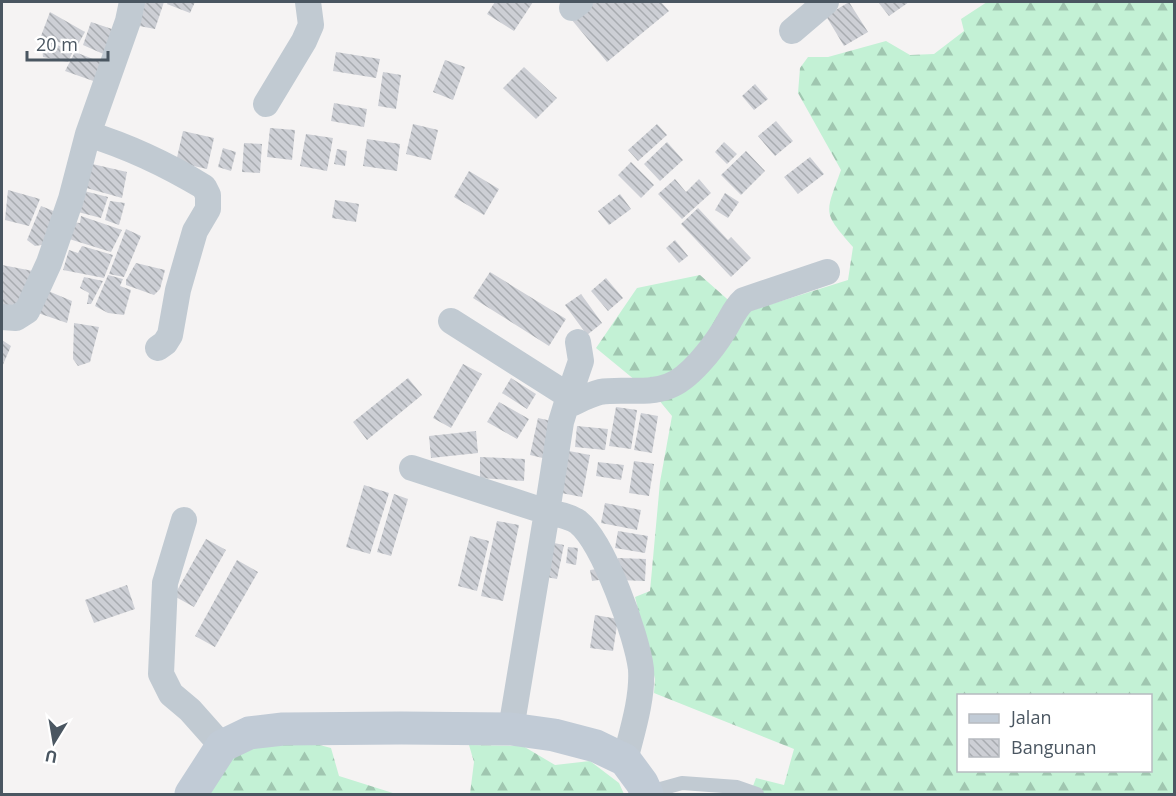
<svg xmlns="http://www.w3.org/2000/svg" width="1176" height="796" font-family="'Open Sans',sans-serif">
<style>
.forest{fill:url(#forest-firs);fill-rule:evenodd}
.building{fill:url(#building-back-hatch)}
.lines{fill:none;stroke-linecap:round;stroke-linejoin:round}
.lane{stroke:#c1cad2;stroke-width:14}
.street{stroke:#c1cad2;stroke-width:26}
.secondary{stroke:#c1cbd6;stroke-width:33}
</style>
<defs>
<pattern id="forest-firs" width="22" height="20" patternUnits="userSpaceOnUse" patternTransform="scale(1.5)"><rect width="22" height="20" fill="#c3f1d5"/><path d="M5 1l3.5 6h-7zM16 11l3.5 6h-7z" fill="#a0c6b0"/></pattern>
<pattern id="building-back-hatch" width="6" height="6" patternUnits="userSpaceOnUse" patternTransform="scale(1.5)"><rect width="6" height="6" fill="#cdcfd5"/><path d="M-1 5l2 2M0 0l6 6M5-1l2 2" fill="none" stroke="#a8abb0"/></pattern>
</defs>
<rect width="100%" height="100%" fill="#f5f3f3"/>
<path class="forest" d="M987,2h187v792h-424l6,-16 28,7 10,-36 -140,-56 1,-14 -20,-82 15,-6 10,-109 12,-66 -14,-17 -62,-51 41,-60 63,-13 43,38 105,-33 5,-33c-31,-36 -28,-32 -12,-77l-43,-77 2,-25 8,-11h20l58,-16 24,14 24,-1 30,-23 -3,-12zM958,696h192v74h-192z
M282,735l49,13 8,28 57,18h-188l31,-48z
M469,745l54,1 32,19 35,-4 29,22 5,11h-154l4,-32z"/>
<path class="building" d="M141,2h23l-9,27 -21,-4z
M168,2h27l-5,11 -23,-9z
M495,2h38l-19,29 -27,-17z
M591,2h70l8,9 -62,51 -36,-43z
M849,2l19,30 -24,14 -18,-30z
M878,2h31l-20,14z
M50,12l35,20 -9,16 -35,-12z
M91,22l27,9 -10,25 -25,-11z
M41,39l32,12 -5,11 -25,-5z
M75,52l31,12 -7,19 -34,-12z
M336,52l44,7 -4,19 -43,-7z
M445,60l20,7 -12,33 -20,-8z
M524,67l33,31 -21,21 -33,-31z
M383,72l18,3 -5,34 -18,-3z
M755,84l13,15 -14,11 -12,-14z
M334,103l33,6 -3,18 -33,-6z
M776,121l17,20 -18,15 -17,-20z
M413,124l25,6 -7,30 -25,-6z
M657,124l10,11 -29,26 -10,-11z
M270,128l25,2 -3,30 -25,-3z
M183,131l31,7 -7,31 -31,-7z
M306,134l27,4 -6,33 -27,-5z
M367,139l33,5 -3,27 -34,-5z
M667,142l16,18 -23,21 -16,-17z
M724,142l13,12 -10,10 -12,-12z
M244,143l18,1 -2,29 -18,-1z
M223,148l13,4 -5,19 -13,-4z
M337,149l10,2 -2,15 -11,-2z
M746,151l19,20 -24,24 -20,-20z
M810,157l14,17 -26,20 -14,-17z
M631,162l23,23 -13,13 -23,-23z
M88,163l39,9 -5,26 -39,-11z
M469,171l30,18 -15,26 -30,-18z
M675,179l11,13 13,-13 12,14 -29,26 -24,-25z
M8,190l32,9 -11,27 -24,-6z
M80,190l28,7 -7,21 -23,-6z
M725,193l14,9 -11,16 -13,-8z
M620,194l11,15 -22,16 -11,-14z
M335,200l24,4 -3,18 -24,-4z
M110,201l15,2 -6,22 -14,-5z
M41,206l20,8 -13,30 -13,2 -8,-6z
M698,208l30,32 3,-3 20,21 -20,19 -50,-53z
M81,216l41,14 -11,22 -45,-14 4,-16 10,1z
M126,229l15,7 -17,41 -15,-3z
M675,240l13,16 -9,7 -13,-15z
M82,246l31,9 -9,23 -41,-8 6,-20 9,3z
M136,263l29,7 -5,19 -6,6 -28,-10v-5z
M2,265l31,6 -13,44 -18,-4z
M490,272l76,47 -17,27 -76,-48z
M108,275l15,4 -3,7 11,4 -7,25 -16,-2 -13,-7z
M84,277l19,4 -12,23h-4l2,-11 -9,-5z
M606,278l17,20 -15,13 -17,-20z
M41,288l31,13 -5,22 -32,-11z
M581,294l21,29 -15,12 -22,-30z
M74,323l25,4 -9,35 -12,4 -5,-7z
M2,340l9,6 -9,21z
M463,364l19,10 -31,54 -18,-10z
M408,378l14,17 -55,45 -14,-18z
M511,378l25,16 -9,15 -25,-16z
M499,402l30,17 -12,20 -30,-17z
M616,407l21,3 -6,39 -22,-3z
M641,413l17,3 -6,37 -18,-3z
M538,418l18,4 -9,37 -17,-4z
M577,426l31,3 -3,21 -30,-3z
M476,431l2,22 -47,5 -2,-22z
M569,451l21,4 -8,42 -21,-4z
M480,457l45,2 -1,22 -44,-3z
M634,461l20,3 -5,32 -20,-3z
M598,462l26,3 -3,15 -25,-4z
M364,485l25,8 -19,61 -24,-7z
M394,494l14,5 -17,57 -14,-4z
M605,503l36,7 -4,20 -36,-7z
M497,521l22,4 -16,76 -22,-5z
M618,531l30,5 -3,17 -30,-5z
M470,536l19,5 -12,50 -19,-5z
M206,539l20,11 -32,57 -20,-11z
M549,542l15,3 -7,34 -16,-3z
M568,547l10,1 -2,17 -10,-2z
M618,558l28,1 -1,22 -28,-1z
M237,560l21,12 -43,75 -20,-11z
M597,569l2,11 -7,1 -2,-11z
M127,585l8,24 -41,14 -9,-23z
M595,615l23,4 -5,32 -23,-3z"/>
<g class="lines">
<path class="lane" d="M646,793l36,-10 55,4 20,7"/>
<path class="street" d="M572,8l8,-6
M792,31l34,-29
M266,104l38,-63 7,-16 -3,-23
M88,134c42,13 78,30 116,53l4,8v14l-13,22 -17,59 -8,45 -5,8 -7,5
M2,317l14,1 11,-7 22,-48 22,-64 17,-65 40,-113 4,-19
M451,321l118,75 -8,26 -14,90c11,2 22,4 31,10 26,21 59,114 63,147 2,29 -9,63 -16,91
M569,396l12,-35 -3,-19
M566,406c10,-4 22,-11 34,-14 22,-4 47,3 69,-6 20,-7 44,-38 55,-56 7,-11 10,-21 20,-30l83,-28
M412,468l135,44 -36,217
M184,520l-19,63 -4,91 10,20 19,16 32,36"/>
<path class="secondary" d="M191,794l31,-48 27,-13 34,-4 118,-1 110,1 43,6 42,11 29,14 17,23 5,11"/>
</g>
<rect width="1176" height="796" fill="none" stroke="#4a5661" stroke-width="6"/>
<rect x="957" y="694" width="195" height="78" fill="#ffffff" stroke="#b7bbc0" stroke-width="1.5"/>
<rect x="969" y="714" width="30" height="9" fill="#c1cbd6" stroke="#b7bbc0" stroke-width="1.5"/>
<text x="1011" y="724" font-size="18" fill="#4a5661">Jalan</text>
<rect x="969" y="739" width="30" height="18" fill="url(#building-back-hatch)" stroke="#b7bbc0" stroke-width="1.5"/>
<text x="1011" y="754" font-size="18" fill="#4a5661">Bangunan</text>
<g transform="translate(54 742) rotate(191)" stroke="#ffffff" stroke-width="4.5" paint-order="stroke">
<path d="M0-4.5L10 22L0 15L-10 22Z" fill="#4a5661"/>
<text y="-9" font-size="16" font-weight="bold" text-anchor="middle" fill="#4a5661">U</text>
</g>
<path d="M27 51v9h81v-9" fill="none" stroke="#4a5661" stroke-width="3"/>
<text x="36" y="51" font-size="18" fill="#4a5661" stroke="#ffffff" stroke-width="4.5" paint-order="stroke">20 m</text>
</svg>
